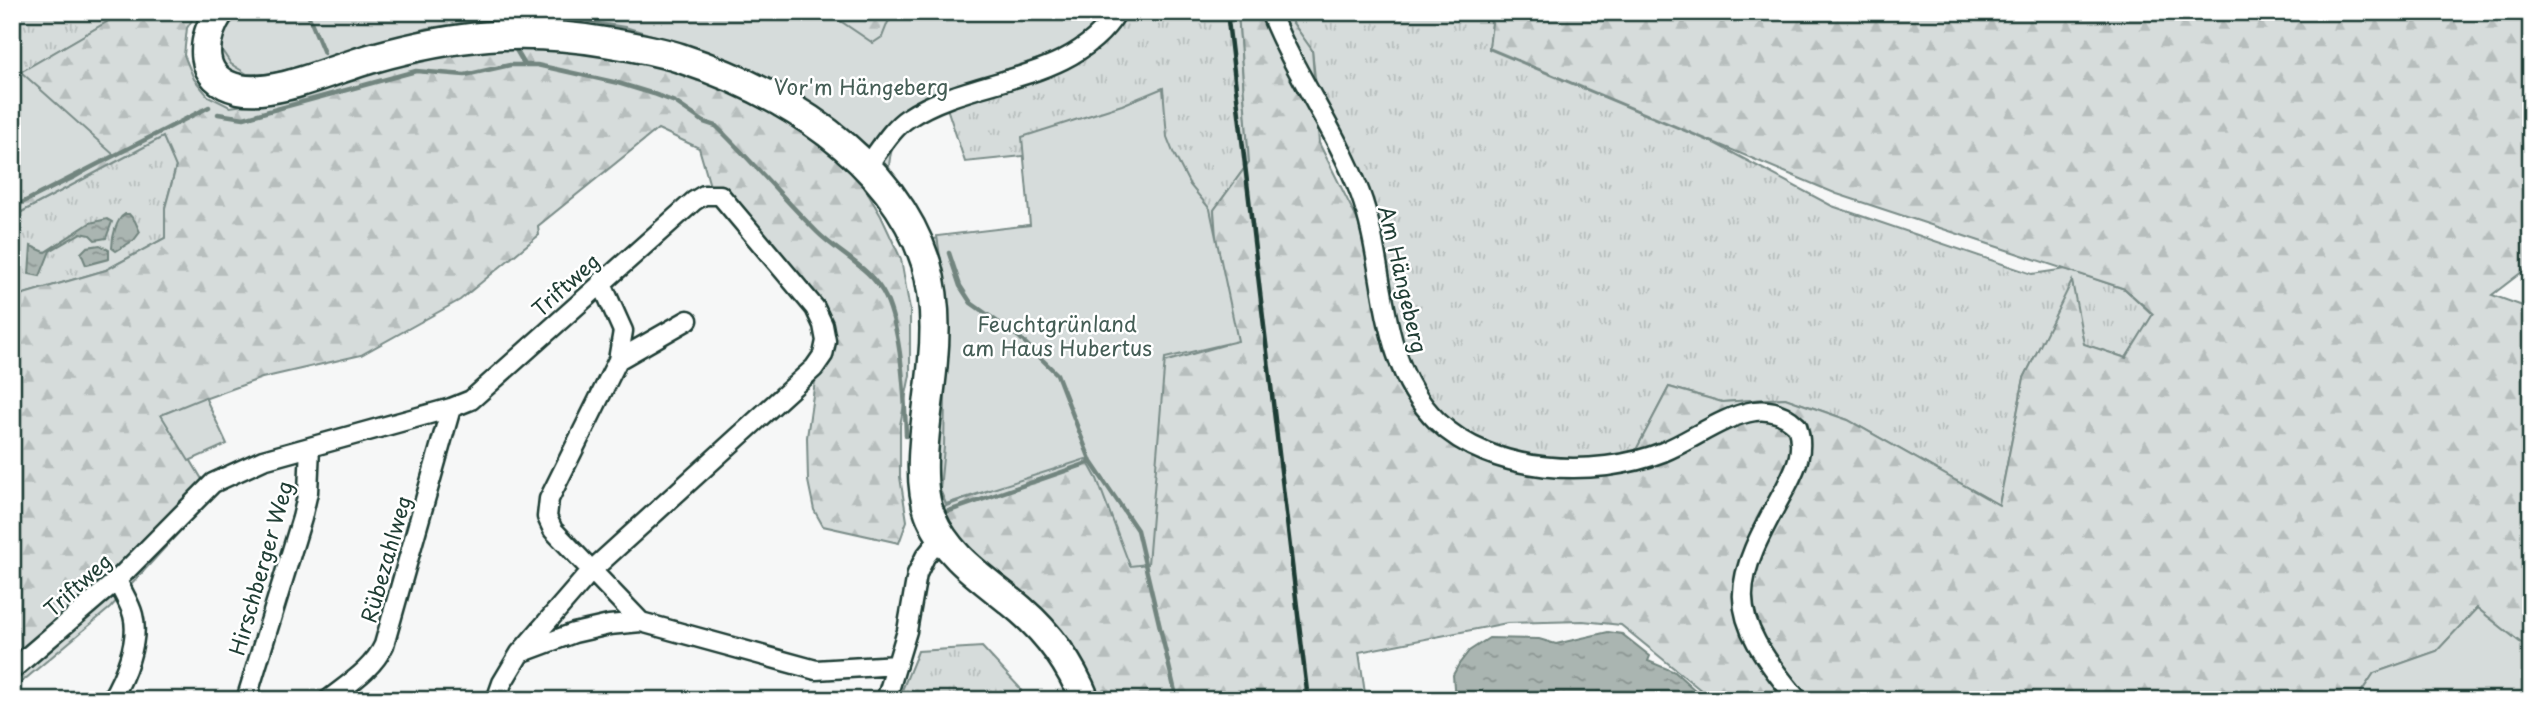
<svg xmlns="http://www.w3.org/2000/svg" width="2543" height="712" font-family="'Playpen Sans',sans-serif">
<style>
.grass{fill:url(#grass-tufts);stroke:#7a8c88;stroke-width:2}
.forest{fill:url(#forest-firs);stroke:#7a8c88;stroke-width:2}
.park{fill:#d6dcdb;stroke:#7a8c88;stroke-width:2}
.water{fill:url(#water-ripples);stroke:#72857f;stroke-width:2}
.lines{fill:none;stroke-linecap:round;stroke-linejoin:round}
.stream{stroke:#72857f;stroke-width:4.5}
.street-casing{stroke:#1f3d34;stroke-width:23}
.primary-casing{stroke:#1f3d34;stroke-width:33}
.street{stroke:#fff;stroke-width:18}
.primary{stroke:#fff;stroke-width:28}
.rail{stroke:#1f3d34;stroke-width:4.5}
.labels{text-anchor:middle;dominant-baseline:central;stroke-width:5;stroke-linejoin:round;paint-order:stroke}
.park-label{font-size:21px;fill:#445d55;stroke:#fff}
.street-label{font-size:21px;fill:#1f3d34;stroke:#fff}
</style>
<defs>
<pattern id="grass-tufts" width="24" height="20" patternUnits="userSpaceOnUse" patternTransform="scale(1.75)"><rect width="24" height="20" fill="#d6dcdb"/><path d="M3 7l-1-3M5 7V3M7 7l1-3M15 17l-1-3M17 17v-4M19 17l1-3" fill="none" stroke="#b7bebd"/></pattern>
<pattern id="forest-firs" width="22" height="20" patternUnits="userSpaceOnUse" patternTransform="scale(1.75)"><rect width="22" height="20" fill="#d6dcdb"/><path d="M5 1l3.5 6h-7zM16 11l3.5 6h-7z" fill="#b7bebd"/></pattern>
<pattern id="water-ripples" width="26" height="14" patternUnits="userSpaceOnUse" patternTransform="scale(1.75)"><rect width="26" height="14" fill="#aab5b1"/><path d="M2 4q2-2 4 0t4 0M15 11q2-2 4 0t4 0" fill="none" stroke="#8a9491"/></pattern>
</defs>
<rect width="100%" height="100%" fill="#f6f7f7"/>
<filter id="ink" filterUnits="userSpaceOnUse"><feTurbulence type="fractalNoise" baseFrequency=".0143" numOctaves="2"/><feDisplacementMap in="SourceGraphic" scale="14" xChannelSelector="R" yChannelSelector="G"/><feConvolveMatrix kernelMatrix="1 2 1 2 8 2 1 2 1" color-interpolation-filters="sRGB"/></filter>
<g filter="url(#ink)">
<path class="grass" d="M12,12h112l-112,65z
M218,12h1020l11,150 -35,48 10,136 -155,43 5,70 -136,50 -6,-26 10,-178 -9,-66 131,-19 -12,-67 -87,9 -19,-57c-33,15 -56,24 -57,64 -29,-17 -56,-37 -83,-57 -13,-11 -27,-23 -42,-31 -91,-50 -225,-81 -328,-59 -20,5 -41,10 -61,16 -31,10 -101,47 -131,41 -13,-2 -20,-10 -29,-20z
M1285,12h197l10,11 -3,26 227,95 116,62 200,68 34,-5 59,20 28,26 -27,43 -43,-14 -11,-61 -48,95 -25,127 -151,-85 -63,-22 -63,4 -53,-15 -38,73h-100l-53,-17 -49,-36 -37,-79 -15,-96 -60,-136 -5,-46z
M163,136l13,30 -11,42v30l-59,32 -89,26 -5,-1v-78z
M982,647l38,41 4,12h-126l20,-49z"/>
<path class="forest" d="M124,12h73l-10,16 -3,27 10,24 14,17 22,11 43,-6 146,-44 66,-13 135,6 92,30 87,41 51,42 31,53 20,43 9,51v65l-10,50v52l7,44 -8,22 -76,-17 -9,-16 -6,-29 -1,-44 14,-98 -10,-27 -81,-105 -20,-21 -11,-38 -41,-19 -120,97 1,9 -79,65 -99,55 -99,23 -99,36 49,82 -102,112 -98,82v-395l5,1 89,-26 59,-32v-30l11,-41 -13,-30 -151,80v-140z
M822,12h97l-55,42z
M1238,12h47l27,38 7,93 39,78 14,57 12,73 19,34 68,69 154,17 44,-84 53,15 63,-4 63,22 151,85 25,-127 48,-97 12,63 42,14 27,-44 -28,-25 -288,-95 -348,-146 3,-25 -10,-11h1049v253l-39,30 39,14v342l-54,-43 -40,43 -63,22 -18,27h-643l-92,-75 -38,-4 -76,2 -148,29 7,48h-282l-133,-167 -13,-24 136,-50 -5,-70 155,-44 -10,-135 35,-48z"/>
<path class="park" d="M241,12h586l46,31 9,-6 6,-15 16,-10h206l-29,30 -31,13 -106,35 -24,13 -49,45 -100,-68 -72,-31 -74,-22 -57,-9 -80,2 -60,8 -126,38 -33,8h-22l-16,-10 -10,-15 2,-17z
M12,64l102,91 -39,23 -63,30z
M1163,88l4,49 6,15 17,33 20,24 28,132 -73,17 -17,206 -18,2 -33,-87 -11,-20 -140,45 -6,-14 4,-43 3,-144 -10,-67 93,-11 -8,-88 100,-32z
M205,397l22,47 -38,17 -28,-46z
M2477,608l54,43v49h-175l18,-27 63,-22z"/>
<path class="water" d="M125,214h4l6,7 5,11 -6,8 -18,11 -4,-3c0,-10 4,-29 13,-34z
M107,219l5,3 -6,16 -11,2 -5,-5 -9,-2 -31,18 -10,25 -11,-2 2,-28 14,6 45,-29z
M100,245l9,5v9l-23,6 -5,-12 6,-6z
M1608,632l14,2 28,22 -2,5 27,11 31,28h-251l-2,-25 6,-11 10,-13 20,-13 50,1 17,5z"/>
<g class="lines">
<path class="stream" d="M307,12l17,41
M515,48l10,17
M218,114l26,4 172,-47 49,4 45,-10h27l81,18 36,11 21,8 29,20 12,4c35,34 66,71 101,106 22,22 55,36 69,66 15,34 19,100 20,138
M12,208l197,-101
M949,253l11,33 11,17 48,34 38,37 34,88 46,68 40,170
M946,512l145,-50"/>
<defs>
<path id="street" d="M1270,12c25,63 66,118 90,181 28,75 15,167 77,228 54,53 158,58 226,31 30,-12 59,-36 92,-41 17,-2 30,3 42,15 8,24 0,40 -11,61 -55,99 -64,122 12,213
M866,167c13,-15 24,-37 42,-49 64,-43 164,-33 209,-106
M601,282l22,49 -5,29 -69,139 -2,18 6,13 88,92
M618,360l70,-40
M523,652l51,-19 35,-8 32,-3 175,48 81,-5
M12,670l105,-90 96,-97 50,-23 188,-52 20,-8 223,-199 10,-6h16l95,113 8,17 3,16 -3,14 -9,13 -223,203 -71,82 -18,30 -6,17
M111,700c13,-22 29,-59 22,-85 -3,-12 -11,-23 -16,-35
M246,700l56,-182 6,-26 2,-45
M328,700c20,-16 45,-31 56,-55l67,-237
M886,700l21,-69 10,-57 8,-17 16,-20"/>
<path id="primary" d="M219,12c-18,29 -22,68 20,77 36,8 97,-21 134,-31 82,-23 147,-30 232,-16 25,4 51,8 75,16 101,33 211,98 246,205 9,31 10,65 7,97 -3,44 -20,116 -2,157 18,43 57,64 90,93 29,25 50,55 64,90"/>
</defs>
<use href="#street" class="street-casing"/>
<use href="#primary" class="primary-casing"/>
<use href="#street" class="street"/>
<use href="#primary" class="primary"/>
<path class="rail" d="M1227,12l81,688"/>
</g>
</g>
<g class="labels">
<g class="park-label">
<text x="861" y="86">Vor'm Hängeberg</text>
<text x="1057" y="323">Feuchtgrünland<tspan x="1057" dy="24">am Haus Hubertus</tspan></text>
</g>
<g class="street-label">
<text transform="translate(1404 279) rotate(77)">Am Hängeberg</text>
<text transform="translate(565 284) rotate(-42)">Triftweg</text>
<text transform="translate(385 559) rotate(-74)">Rübezahlweg</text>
<text transform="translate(260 568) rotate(-74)">Hirschberger Weg</text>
<text transform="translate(77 584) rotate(-42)">Triftweg</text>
</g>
</g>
<rect width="2543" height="712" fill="none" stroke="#fff" stroke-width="42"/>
<rect x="21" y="21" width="2501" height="670" fill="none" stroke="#1f3d34" stroke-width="2.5" filter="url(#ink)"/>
</svg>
